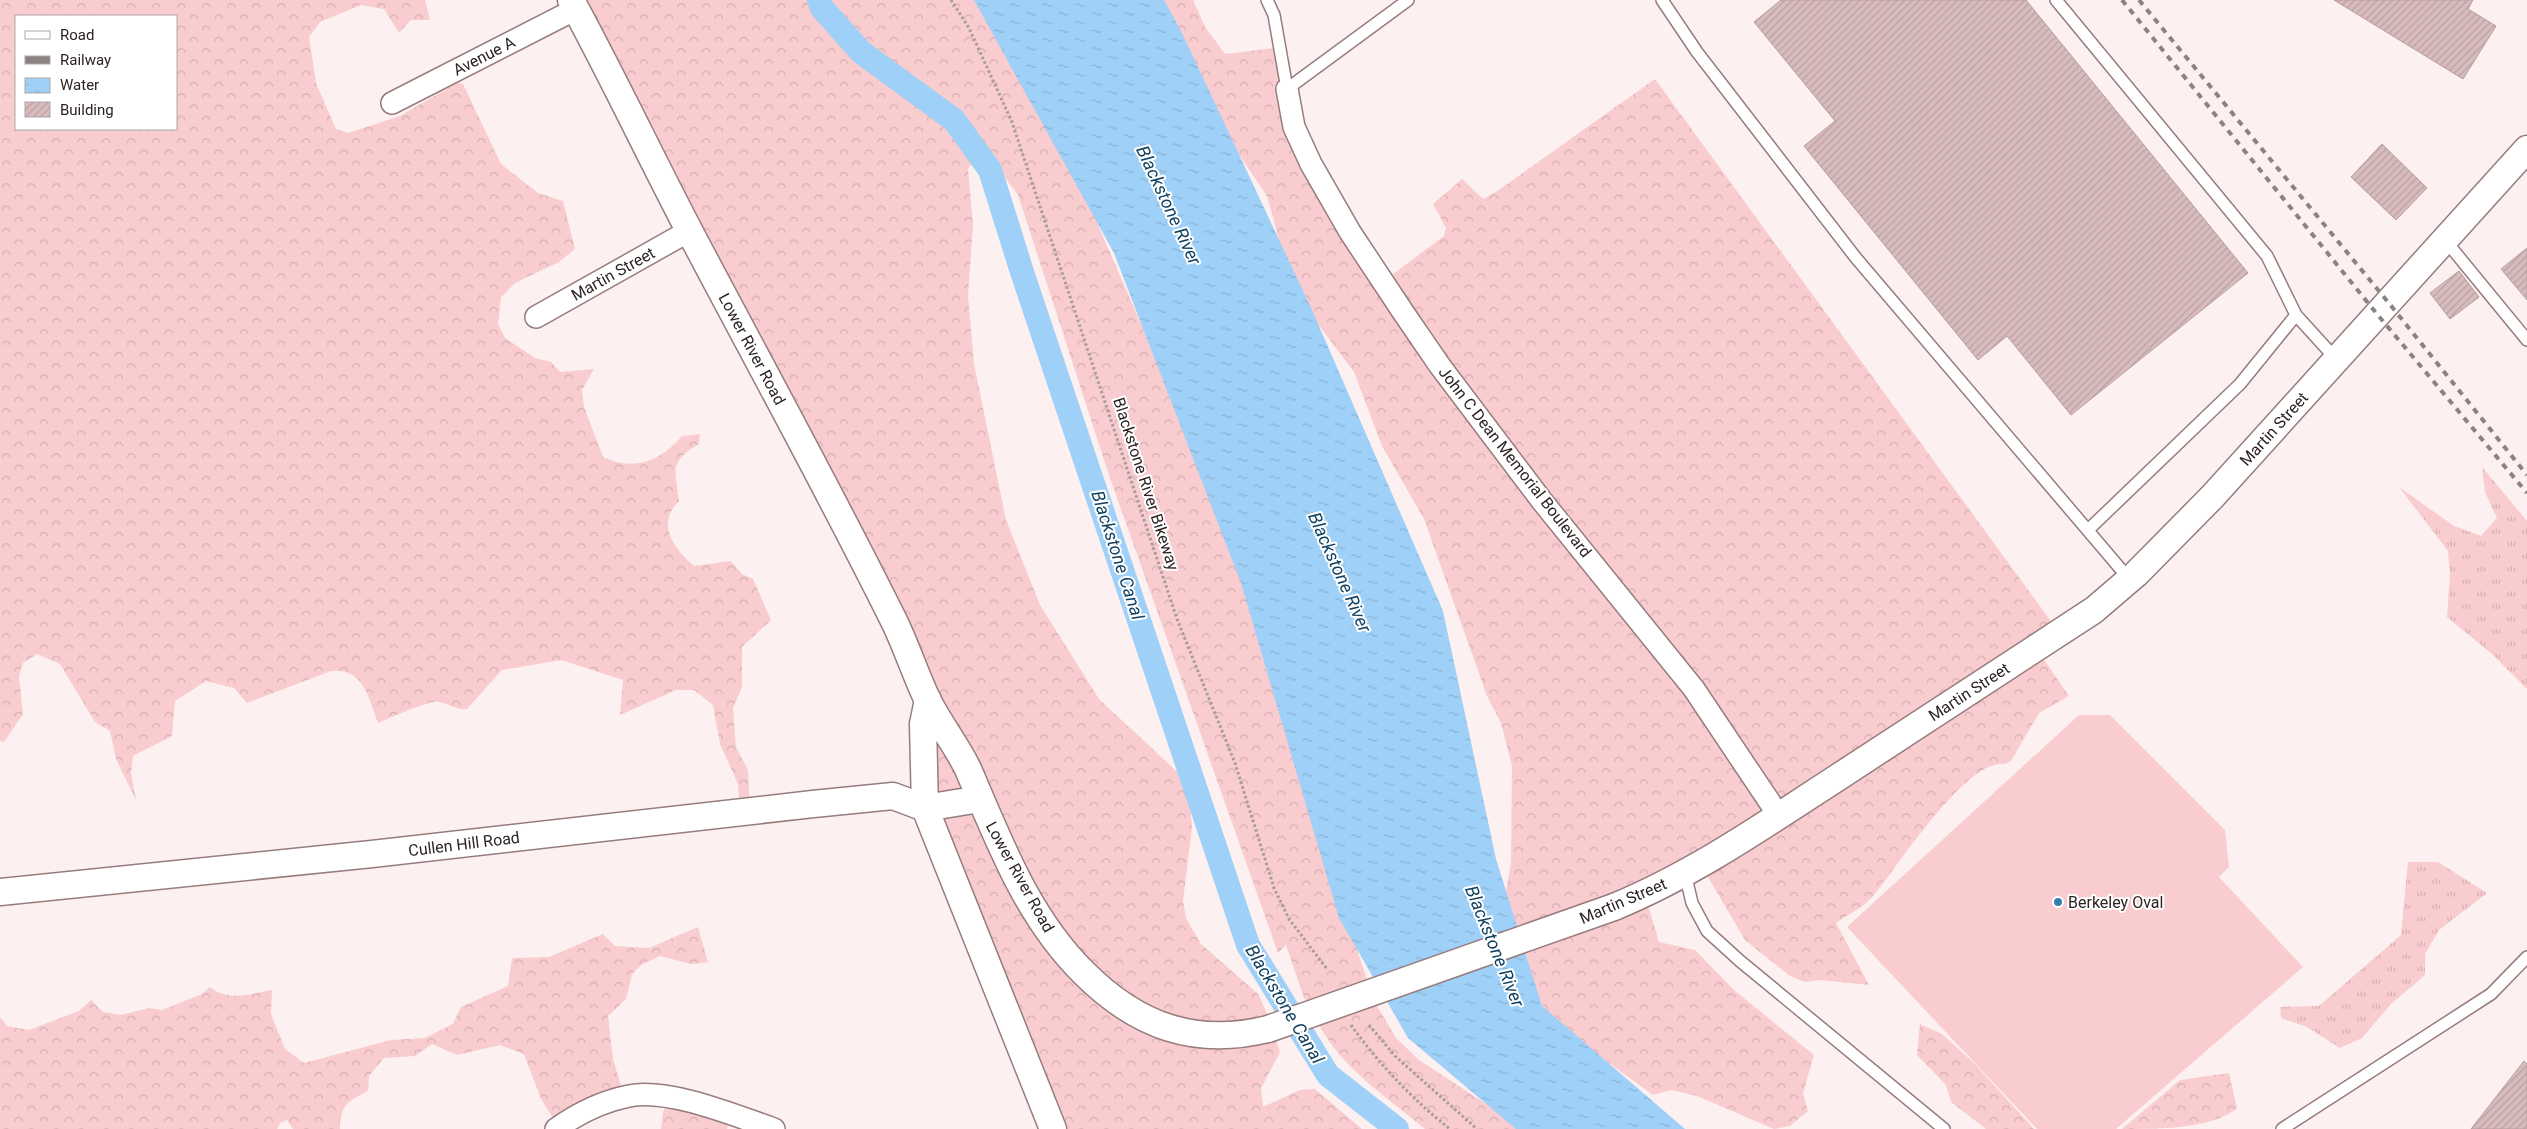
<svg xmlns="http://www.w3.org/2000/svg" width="2527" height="1129" font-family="Roboto,sans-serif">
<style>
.grass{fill:url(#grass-tufts)}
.forest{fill:url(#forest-crowns);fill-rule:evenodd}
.pitch{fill:#f9cccf}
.water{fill:url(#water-ripples)}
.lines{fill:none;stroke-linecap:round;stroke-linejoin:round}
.canal{stroke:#9fd0f7;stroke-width:24}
.building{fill:url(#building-hatch);stroke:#b99d9e}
.service-casing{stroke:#977c7d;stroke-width:14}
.minor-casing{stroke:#977c7d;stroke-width:24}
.tertiary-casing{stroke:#977c7d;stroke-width:29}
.path{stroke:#a79b9c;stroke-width:3;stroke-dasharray:2.5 2.5;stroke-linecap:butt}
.service{stroke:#fff;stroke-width:11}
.minor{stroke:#fff;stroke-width:21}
.tertiary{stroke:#fff;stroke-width:26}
.rail{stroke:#8d8282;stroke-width:4;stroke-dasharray:6 6;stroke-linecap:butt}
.tertiary-bridge-casing{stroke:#977c7d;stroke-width:29;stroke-linecap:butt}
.tertiary-bridge{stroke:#fff;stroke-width:26}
.poi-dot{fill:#357fb3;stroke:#fff;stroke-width:2}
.labels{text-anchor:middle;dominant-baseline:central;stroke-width:4;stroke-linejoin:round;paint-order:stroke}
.street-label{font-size:16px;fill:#2d2323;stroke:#fff}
.poi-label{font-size:16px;fill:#2d2323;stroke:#fff;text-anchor:start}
.water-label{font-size:18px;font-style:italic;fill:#124262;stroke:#fff}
</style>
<defs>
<pattern id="grass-tufts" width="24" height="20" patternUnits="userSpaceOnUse" patternTransform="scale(1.25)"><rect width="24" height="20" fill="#f9cccf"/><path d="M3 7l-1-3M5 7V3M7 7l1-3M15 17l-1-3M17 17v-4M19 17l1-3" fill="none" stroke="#d6afb1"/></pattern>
<pattern id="forest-crowns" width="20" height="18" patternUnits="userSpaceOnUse" patternTransform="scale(1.25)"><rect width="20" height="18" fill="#f9cccf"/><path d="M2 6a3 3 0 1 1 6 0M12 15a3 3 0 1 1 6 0" fill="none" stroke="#d6afb1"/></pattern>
<pattern id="water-ripples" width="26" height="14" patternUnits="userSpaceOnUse" patternTransform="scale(1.25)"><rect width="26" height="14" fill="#9fd0f7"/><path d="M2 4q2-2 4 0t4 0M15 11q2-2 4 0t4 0" fill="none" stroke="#89b2d3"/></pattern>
<pattern id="building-hatch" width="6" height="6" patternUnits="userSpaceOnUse" patternTransform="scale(1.25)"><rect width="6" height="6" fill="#d8bbbc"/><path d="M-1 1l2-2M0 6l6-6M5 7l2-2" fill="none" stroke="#baa0a1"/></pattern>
</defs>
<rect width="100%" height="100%" fill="#fdf0f1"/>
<path class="grass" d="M2482,467l45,54v168l-35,-35 -45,-37 3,-42 -2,-24 -49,-64 55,39 27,10 16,-18 -12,-26z
M2408,862h30l49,31 -48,37 -14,24v21l-34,29 -29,34 -22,10 -33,-21 -26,-9 -1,-11 39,-1 82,-71z"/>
<path class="forest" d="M0,0h425l5,20h-19l-12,13 -15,-24 -23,-4 -41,17 -11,15 7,46 20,46 12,4 52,-17 57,-33 6,1 38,80 37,29 25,8 12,48 -16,13 -44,21 -14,14 -3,27 7,14 30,20 16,4 9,10 34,-3 -12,21 2,17 19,50c31,15 58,4 79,-21l18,-2 -1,10c-30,18 -24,24 -20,57 -23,22 -6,47 15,65l37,-5 11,13 11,5 18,41 -29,27v40l-9,21 3,39 12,23 2,44h-10l-2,-30 -18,-40 -7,-39 -19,-15h-18l-56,25 3,-35 -62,-20 -59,10 -35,39c-12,2 -22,-9 -34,-7 -18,4 -38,14 -55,21 -10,-26 -14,-55 -47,-52l-84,32 -13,-15 -28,-7 -31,20 -3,35 -39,20 -2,18 5,26 -20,-41 -6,-28 -15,-9 -35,-58 -23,-10 -14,9 -4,13 4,38 -19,28 -4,-1zM16,16h160v113h-160z
M569,0h419l76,136 37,96 164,376 87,326 22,67 22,37 23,22 90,59 12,10h-96c-38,-32 -87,-63 -108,-109l2,-3 -15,-19 -18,-53 -8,8 -169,-478 -91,-280 -26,-35 -17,-1 -7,10 5,55 -5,72 6,68 32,156 34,85 59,94 89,83 4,45 -9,74 3,17 15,26 57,50 10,22 12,36 -19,36 2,19 37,-17 15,-1 47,40h-302l-126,-328 -6,-89z
M1152,0h41l12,27 20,27 50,-6 5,38 105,194 59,-44 2,-8 -13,-24 29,-25 21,20 13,-7 159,-113 406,556 -19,22 27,39 -30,17 -28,48 -6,3c-39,-6 -107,103 -132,132 -9,11 -26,19 -37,27l33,62 -48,-5 -16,2 -15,-6 -45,-36 -40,-68 -59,26 13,44 36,8 40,41 79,64 -11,38 5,18 -18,15 -16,3 -77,-33 -26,-6 -18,5 -102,-74 -40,-71 -9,-37 9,-50 1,-97 -11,-43 -14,-27 -63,-177 -42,-73 -28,-74 -61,-81 -26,-95 -60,-89z
M698,927l10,35 -17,2 -31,-8 -19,9 -9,9 -6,25 -18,17 5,43 14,47 -67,23 -19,-30 -17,-45 -24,-9 -43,10 -25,-11 -17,12 -31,2 -15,18 -1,15c-20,10 -28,14 -28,38h-47l-6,-9 -7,3 -3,6h-277v-112l7,9 22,4 50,-19 12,-11 12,12 18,3 28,-7 13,2 40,-16 8,-7c19,15 39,7 62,3l-1,24 14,35 19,14 87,-23 34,-2 28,-14 8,-17 47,-21 4,-28 37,-1 54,-23 12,12 34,2z
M1920,1024l22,10 33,30 59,65h-48l-35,-27 -5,-17 -29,-30z
M2229,1073l8,35c-24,21 -80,21 -115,21l58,-49z
M666,1105l63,15 -2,9h-66l2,-17z"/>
<path class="pitch" d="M2079,715h31l115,115 4,37 -10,10 84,90 -187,162h-79l-190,-202z"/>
<path class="water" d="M974,0h190l17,31 131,279 131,301 53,248 46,147 143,123h-169l-108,-91 -69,-120 -98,-335 -127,-330z"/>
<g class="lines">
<path class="canal" d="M819,0l3,8 39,44 93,68 36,50 32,102 226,673 80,130 69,54"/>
</g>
<path class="building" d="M1781,0h245l222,273 -177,142 -64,-79 -29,24 -174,-214 31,-25 -81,-99z
M2334,0h139l-5,9 28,17 -33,53z
M2382,144l45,44 -31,32 -45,-43z
M2527,248v52l-26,-31z
M2459,271l20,26 -29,22 -20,-26z
M2524,1061l3,3v65h-56z"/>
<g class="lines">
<defs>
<path id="service" d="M1267,0l7,15 13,74 121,-89
M1662,0l35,52 159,206 274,322
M2056,0l211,256 29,59
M2445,240l82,100
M2088,530l152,-146 56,-69 40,44
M1685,873l7,30 15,28 33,30 204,168
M2282,1129l209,-135 36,-37"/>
<path id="minor" d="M1287,89l7,38 17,37 39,68 53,80 37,54 102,135 152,188 85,127
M392,103l184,-94
M536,317l153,-86
M556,1129c21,-15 48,-28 73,-33 40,-8 107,20 145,33"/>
<path id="tertiary" d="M571,0c42,77 79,156 120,234 68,129 139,258 204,389 12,25 21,53 33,78 12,24 29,45 40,68 31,72 59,148 116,204 53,53 111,74 184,56
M928,700l-5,24 2,84 128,321
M0,892l372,-38 441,-50 80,-8 32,12 55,-9
M1614,907c82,-34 155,-85 229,-133 84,-55 168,-109 251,-164l42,-36 76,-77 315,-348"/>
</defs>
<use href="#service" class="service-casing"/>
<use href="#minor" class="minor-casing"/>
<use href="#tertiary" class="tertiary-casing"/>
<path class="path" d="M951,0l18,28 43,94 165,497 58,144 39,125 15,31 38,50
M1351,1025c28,39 62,75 99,104
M1369,1025l26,31 82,73"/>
<use href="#service" class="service"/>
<use href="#minor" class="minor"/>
<use href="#tertiary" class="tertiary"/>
<path class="rail" d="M2122,0l255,314 150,179
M2139,0l249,302 139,173"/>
<defs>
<path id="tertiary-bridge" d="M1268,1029l346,-122"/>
</defs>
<use href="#tertiary-bridge" class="tertiary-bridge-casing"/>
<use href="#tertiary-bridge" class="tertiary-bridge"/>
</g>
<circle class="poi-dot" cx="2058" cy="902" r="5"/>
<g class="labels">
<g class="street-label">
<text transform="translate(484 56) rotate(-27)">Avenue A</text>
<text transform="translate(613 274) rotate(-29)">Martin Street</text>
<text transform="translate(752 349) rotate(62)">Lower River Road</text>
<text transform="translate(2274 429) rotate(-48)">Martin Street</text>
<text transform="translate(1515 462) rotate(52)">John C Dean Memorial Boulevard</text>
<text transform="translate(1146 484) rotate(72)">Blackstone River Bikeway</text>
<text transform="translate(1969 692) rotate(-33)">Martin Street</text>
<text transform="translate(464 844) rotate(-7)">Cullen Hill Road</text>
<text transform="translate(1020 877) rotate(61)">Lower River Road</text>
<text transform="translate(1623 901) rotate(-23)">Martin Street</text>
</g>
<g class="poi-label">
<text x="2068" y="902">Berkeley Oval</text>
</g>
<g class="water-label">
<text transform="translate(1169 205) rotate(65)">Blackstone River</text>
<text transform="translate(1118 555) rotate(72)">Blackstone Canal</text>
<text transform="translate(1340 572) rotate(66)">Blackstone River</text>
<text transform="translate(1495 946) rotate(68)">Blackstone River</text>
<text transform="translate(1285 1004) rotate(59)">Blackstone Canal</text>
</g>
</g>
<rect x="15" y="15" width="162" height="115" fill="#ffffff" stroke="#aba7a7"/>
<rect x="25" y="31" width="25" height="8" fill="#ffffff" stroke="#aba7a7"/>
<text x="60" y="40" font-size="15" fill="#2d2323">Road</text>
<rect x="25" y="56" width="25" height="8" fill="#8d8282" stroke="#aba7a7"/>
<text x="60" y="65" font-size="15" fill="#2d2323">Railway</text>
<rect x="25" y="78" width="25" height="15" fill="url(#water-ripples)" stroke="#aba7a7"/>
<text x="60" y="90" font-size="15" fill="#2d2323">Water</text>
<rect x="25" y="102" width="25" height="15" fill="url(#building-hatch)" stroke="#aba7a7"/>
<text x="60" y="115" font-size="15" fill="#2d2323">Building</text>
</svg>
